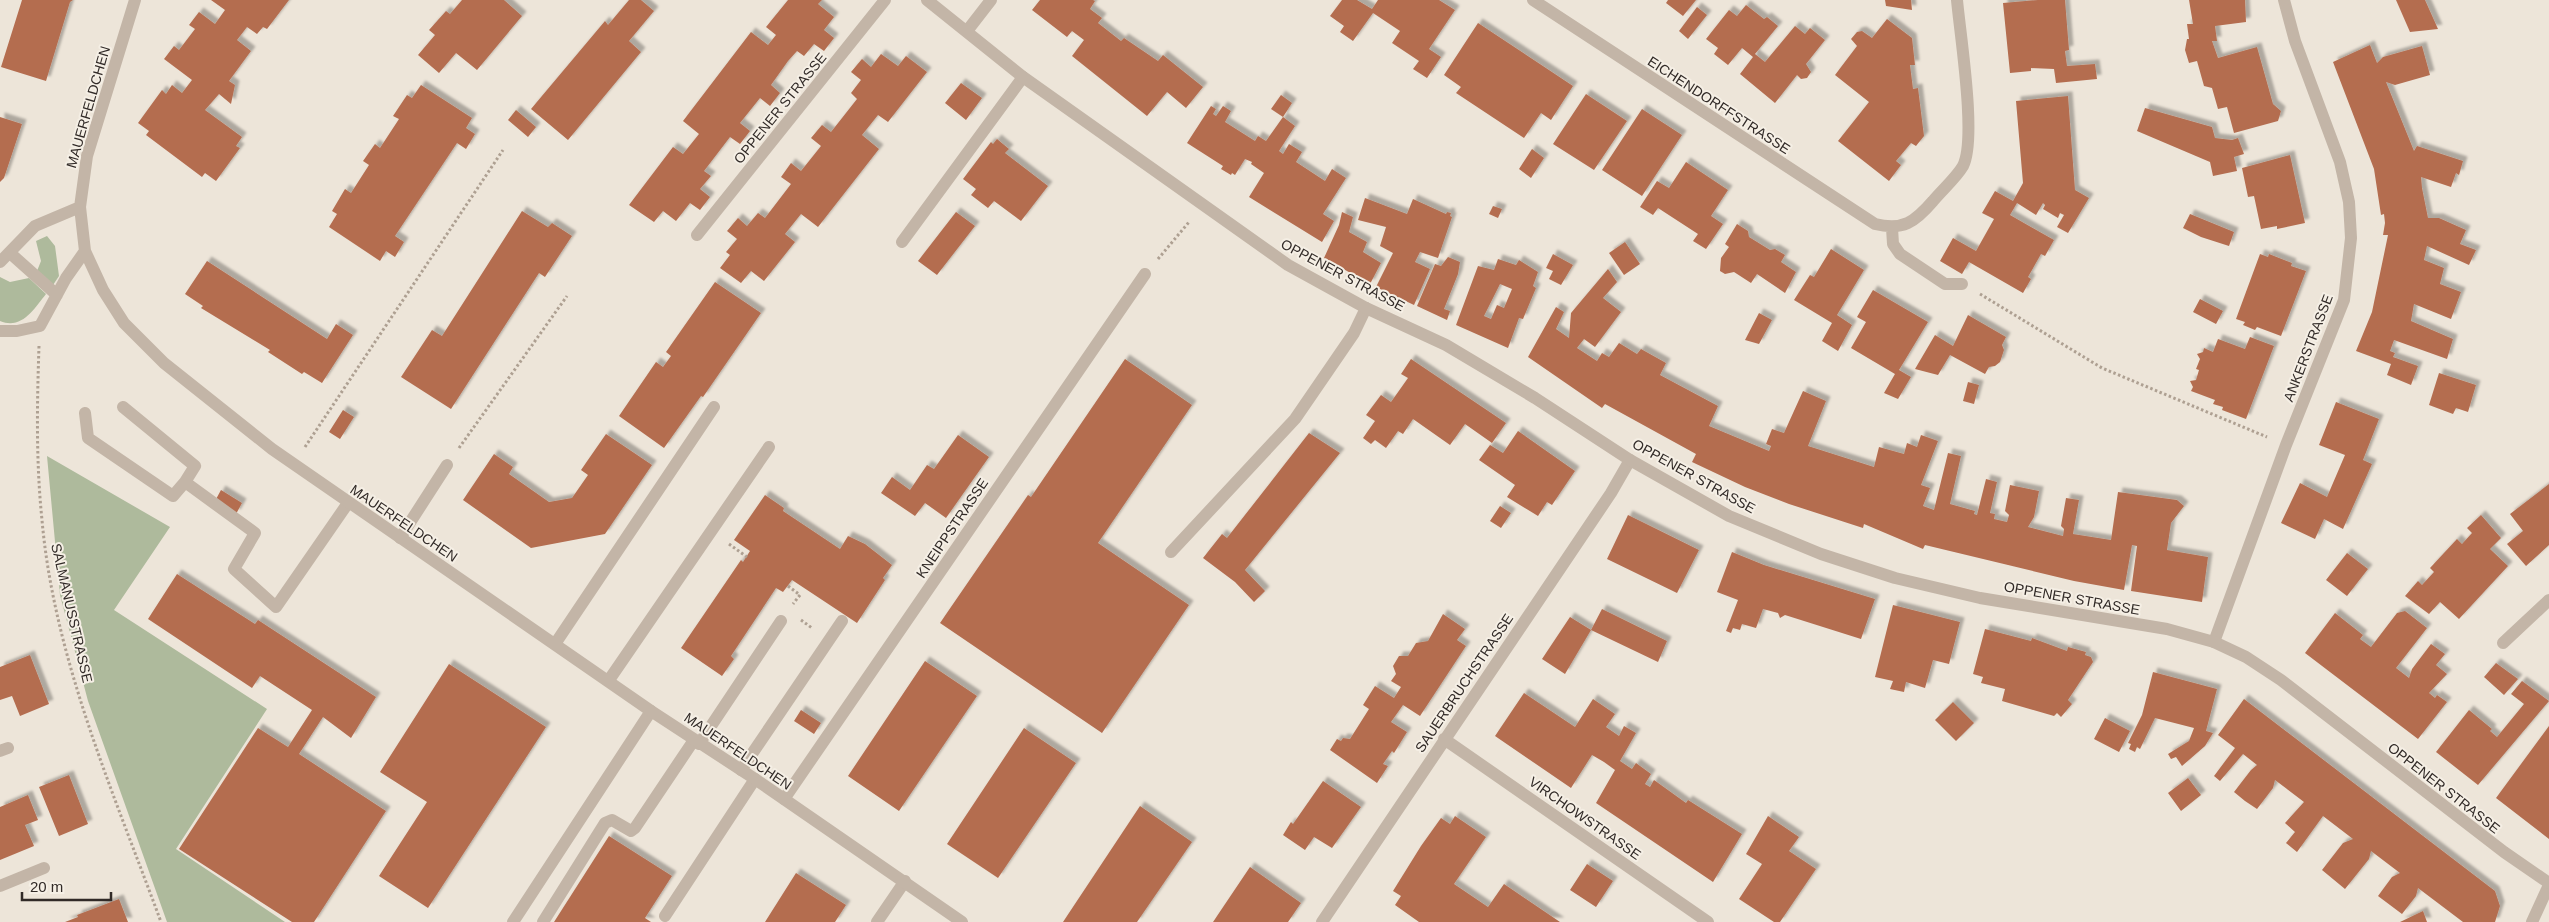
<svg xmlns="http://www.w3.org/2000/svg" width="2549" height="922" font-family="Helvetica,sans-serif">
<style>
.green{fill:#aeba9c}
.building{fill:#b46d50;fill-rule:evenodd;filter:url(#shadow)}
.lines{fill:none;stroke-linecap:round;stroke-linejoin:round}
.path{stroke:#aea092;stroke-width:3;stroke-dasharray:2.5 2.5;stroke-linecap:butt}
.service{stroke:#c3b5a7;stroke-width:12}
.minor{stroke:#c3b5a7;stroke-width:12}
.tertiary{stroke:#c3b5a7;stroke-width:12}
.labels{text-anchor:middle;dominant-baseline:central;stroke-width:4;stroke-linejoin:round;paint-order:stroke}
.street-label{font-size:14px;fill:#312a27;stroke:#f5efe5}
</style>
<defs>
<filter id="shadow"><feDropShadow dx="4.5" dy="-4.5" stdDeviation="1" flood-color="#0004"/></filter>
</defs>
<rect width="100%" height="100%" fill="#ede5d9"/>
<path class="green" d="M47,236l8,10 4,30 -6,9 -16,-14 4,-10 -5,-20z
M0,277l10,5 19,-4 17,16c-12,15 -24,36 -46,27z
M47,456l123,71 -56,83 153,99 -91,140 109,73h-118l-79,-221 -28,-106z"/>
<path class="building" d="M22,0h51l-3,2 -24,79 -45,-14z
M211,0h78l-22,29 -4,-2 -6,7 -10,-7 -10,13 14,11 -22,30 6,4 -4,19 -12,-10 -14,16 37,27 -6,9 4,2 -24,33 -11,-8 -3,4 -56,-42 3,-4 -11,-8 24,-33 4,4 6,-9 10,8 10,-13 -28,-21 10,-13 5,4 16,-21 -6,-4 10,-13 16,12 10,-14z
M462,0h42l18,16 -45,54 -21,-17 -17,20 -21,-18 17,-20 -6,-5 17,-19 4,3z
M629,0h12l13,11 -25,30 12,11 -73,88 -37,-31 74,-88 3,4z
M788,0h34l-4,4 16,13 -10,13 10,8 -10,13 -10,-7 -10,12 -7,-5 -9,10 -17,24 9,8 -10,13 -10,-8 -20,25 10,8 -10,13 -10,-7 -26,34 7,5 -11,13 10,8 -10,13 -10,-7 -14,18 -13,-10 -9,11 -25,-17 44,-58 10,7 16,-20 -16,-13 68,-89 17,13 8,-10 -10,-8z
M1040,0h53l2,1 -5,8 12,9 -4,5 23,18 3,-3 34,23 5,-6 40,32 -17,21 -19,-16 -20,24 -75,-60 12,-16 -12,-9 -5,6 -35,-27z
M1342,0h15l15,9 6,-9h61l16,10 -26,39 12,8 -14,21 -14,-9 6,-8 -27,-18 8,-12 -27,-18 -20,28 -13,-9 4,-6 -14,-10z
M1668,0h28l-13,16 -17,-13z
M1885,0h26l1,10 -26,-4z
M2038,0h27l4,50 -4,1 2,15 28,-2 2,15 -41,4 -2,-14 -23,-1v3l-21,2 -7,-70z
M2189,0h56l1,22 -31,4 2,15h-5l6,17 39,-11 16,57 8,7 -3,10 -44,12 -7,-26 -9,2 -6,-21 -8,-2 -7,-25 -8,2 -4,-13 2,-11h2l-2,-15h6z
M2396,0h29l13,29 -28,3z
M1746,5l18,14 3,-2 11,9 -23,28 10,8 30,-36 10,8 5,-6 15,12 -19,24 5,8 -4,6 -6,1 -4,-4 -22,28 -35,-29 13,-17 -11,-9 -14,17 -14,-11 4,-6 -12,-9 23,-29 8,6z
M1697,7l10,8 -19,24 -9,-8z
M1887,19l25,19 3,27h-5l3,24 5,-1 6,48 -8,10 -5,-3 -15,18 5,4 -12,16 -51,-40 31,-39 -34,-27 22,-29 -6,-7 6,-7 5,-1 10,7z
M1478,23l95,63 -22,34 -10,-7 -17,25 -68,-45 5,-6 -17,-12z
M2370,45l7,18 6,-6 39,-11 8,29 -35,10 -9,-3 28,69 3,-5 46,15 -4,14 -3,-2 -5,14 -30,-10 1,11 6,30h11l27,12 -6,14 16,6 -7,15 -42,-19 -3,14 20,8 -4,16 21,8 -10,27 -37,-15 -3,17 42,18 -6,20 -53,-19 -4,11 5,2 -2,4 25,9 -7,19 -24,-10 4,-11 -35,-13 16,-39 16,-77h-5l2,-12 -1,-9 -3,1 -7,-46 -41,-107z
M881,54l17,12 8,-10 21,16 -39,50 -10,-7 -16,20 17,14 -61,78 -17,-13 -16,20 10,8 -31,39 -13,-10 -10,12 -21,-15 10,-13 -4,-3 11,-13 -10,-8 11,-13 9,8 11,-13 7,5 26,-34 -10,-7 10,-14 10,8 20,-25 -10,-8 11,-13 9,7 26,-33 -6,-6 10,-13 -10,-8 11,-13 9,8z
M961,83l21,15 -16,22 -21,-17z
M421,85l51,33 -6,10 9,6 -9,15 -9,-6 -62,93 9,6 -9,15 -9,-6 -6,10 -51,-34 8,-13 -5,-3 13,-22 6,4 18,-28 -6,-4 12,-17 5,4 19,-29 -6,-3 14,-21 5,3z
M1586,94l41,27 -33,49 -41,-26z
M1281,95l11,8 -9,14 -12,-8z
M2068,96l7,94 14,8 -21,35 -11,-6 7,-12 -4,-2 -2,5 -15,-9 2,-4 -2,-2 -7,12 -19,-12 -7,12 44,25 -9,16 -4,-2 -13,23 3,2 -8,14 -54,-31 -7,12 -22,-13 13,-23 23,13 18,-32 -12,-6 13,-22 18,10 10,-18 -7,-82z
M1211,106l5,3 -3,5 3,2 7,-10 8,5 -6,11 30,19 3,-5 8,5 17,-24 12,9 -16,25 4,3 6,-10 13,8 -6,10 29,19 7,-12 14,9 -23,36 11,7 -12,21 -73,-45 15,-24 -13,-9 1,-2 -7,-3 -10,16 -3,-2 -1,2 -10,-6 2,-3 -36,-23z
M2145,108l67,19 3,11 17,2 6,-2 6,16 -10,3 3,14 -24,5 -3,-14 -73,-31z
M1642,109l40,26 -40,61 -40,-26z
M516,110l20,17 -8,10 -20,-17z
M0,117l22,7 -18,54 -4,4z
M997,139l12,10 -4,4 43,33 -27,35 -27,-20 -6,7 -17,-13 5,-6 -13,-10 28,-37 2,2z
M1532,149l12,9 -13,20 -12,-9z
M2290,155l15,68 -28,6v-3l-16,3 -7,-33 -6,1 -6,-29z
M1686,162l42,28 -17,26 12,8 -17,25 -13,-8 5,-7 -40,-26 -5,7 -13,-8 17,-26 12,7z
M1365,198l42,16 6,-15 33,15 1,-2 4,1 -1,3 2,1 -14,41 -18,-6 -5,10 15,7 -16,36 -38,-18 17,-34 -13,-7 6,-19 -28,-7z
M1493,206l9,3 -4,9 -9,-4z
M522,211l26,16 4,-4 20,13 -27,41 -6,-4 -88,136 -50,-32 31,-47 10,6z
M956,212l19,14 -38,49 -19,-14z
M1342,212l11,5 -4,15 18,10 -4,10 18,11 -11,21 -46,-26 15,-33z
M2190,214l44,18 -5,14 -28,-9 -18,-9z
M1737,224l11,7 1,6 21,13 5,-1 10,6 -4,7 15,10 -11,21 -28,-19 -6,9 -17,-11 -9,2 -5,-3 1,-13 8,-11 -4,-3z
M1625,242l15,22 -16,11 -15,-22z
M1831,249l33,21 -27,45 15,10 -14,26 -16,-10 10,-18 -38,-23 16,-25 4,2z
M1553,254l20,11 -12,20 -12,-6 4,-8 -7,-3z
M2260,254l8,3 1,-3 23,9 -1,3 15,5 -25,65 -24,-9 -2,3 -12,-5 2,-3 -9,-3z
M1448,257l12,5 -2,12 -14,35 6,2 -3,9 -30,-14 18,-42 6,2z
M1498,259l18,6 3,-5 19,12 -5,14 3,2 -13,31 -4,-1 -11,30 -52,-23 22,-59 16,4zM1500,284l12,5 -8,19 -7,-3 -6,14 -7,-3z
M207,261l120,78 9,-15 17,11 -31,48 -18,-11 -2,2 -34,-22 2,-2 -69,-42 2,-2 -18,-12z
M1608,269l9,13 -14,16 18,14 -26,35 -11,-8 -7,9 20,13 5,-8 7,4 10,-14 18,11 4,-5 25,14 -6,12 58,31 -9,20 60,25 2,-5 -5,-2 6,-15 12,4 19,-42 23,10 -18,45 66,21 5,-20 25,7 3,-11 10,4 4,-12 17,6 -17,44 9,3 -7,18 11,4 14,-57 13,3 -11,48 25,7 -1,3 3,1 9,-36 11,3 -7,31 5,1 -1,5 13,3 2,-7 -4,-4 5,-26 29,6 -5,26 -6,10 35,9 1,-7 -3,-3 5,-28 13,2 -6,34 38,6 7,-48 59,8 7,6 -13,17 -4,27 41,7 -6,45 -71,-11 6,-45 -5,-1 -8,45 -50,-9 -149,-36 -2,4 -59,-25 -1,4 -74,-24 -44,-17 -53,-25 4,-8 -91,-50 -3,4 -74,-51 28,-50 8,5 -8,17 13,9 2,-25z
M715,282l46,31 -58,84 -2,-1 -37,52 -45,-32 37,-54 7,5 8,-11 -5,-4z
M1873,290l55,32 -29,48 12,7 -13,22 -14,-6 11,-19 -44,-26 15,-26 -9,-5z
M2200,299l23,12 -7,13 -23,-12z
M1759,313l13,7 -13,24 -14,-4z
M1968,315l38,22 -4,8 2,5 -4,12 -5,4 -6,1 -4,7 -35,-19 -12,20 -23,-6 20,-34 18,11z
M2250,337l24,9 -28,73 -24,-9 1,-3 -10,-3 2,-4 -24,-9 2,-4 -3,-6 6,-1 3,-10 -3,-1 4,-10 -3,-5 6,-2 1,-4 9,4 5,-13 27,10z
M1125,359l67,46 -94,138 91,62 -87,128 -162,-110 88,-128 3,2z
M1411,359l95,64 -14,20 -27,-19 -15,21 -37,-26 -10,15 -5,-3 -12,17 -11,-8 -4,4 -8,-6 12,-17 -9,-6 15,-20 10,7 17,-24 -7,-4z
M2439,373l37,12 -8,27 -12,-4 -3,6 -24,-9z
M1968,382l11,3 -5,19 -11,-3z
M2336,402l43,17 -16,41 9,4 -29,65 -19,-10 -9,20 -34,-16 19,-40 27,14 18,-42 -26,-10z
M343,410l11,7 -14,22 -11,-7z
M1518,431l57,40 -23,34 -5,-3 -9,14 -31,-19 8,-12 -36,-25 11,-15 13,8z
M1309,433l31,20 -95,117 20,21 -11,11 -19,-20 -32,-24 19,-24 5,4z
M606,434l46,31 -47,69 -74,14 -68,-48 31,-46 19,13 -4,7 40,28 23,-4 16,-23 -7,-5z
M958,435l31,22 -43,61 -21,-15 -10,13 -34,-23 11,-16 18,13 17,-25 7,4z
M2549,484v61l-23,21 -19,-22 16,-13 -13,-17z
M221,490l21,13 -6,11 -21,-13z
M765,495l19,13 -1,3 57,38 8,-13 17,8 27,21 -9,13 2,2 -28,43 -65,-43 -9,12 -7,-4 -45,68 3,3 -12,17 -41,-28 60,-88 2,2 7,-11 -16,-11z
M1500,506l11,7 -10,15 -11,-7z
M1628,515l71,35 -22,43 -70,-34z
M2481,515l20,23 -11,11 18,17 -49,53 -19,-17 -11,12 -24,-18 13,-15 4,4 12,-13 -4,-4 27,-29 5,5 10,-11 -5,-5z
M1732,552l32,13 111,34 -14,40 -76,-24 -5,3 -2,-5 -15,-4 -7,19 -14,-4 -2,6 -7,-2 -2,5 -5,-2 12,-31 -21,-8z
M2347,553l21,16 -21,27 -21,-16z
M177,574l78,50 3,-4 118,77 -25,41 -28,-21 -24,37 87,57 -72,111h-22l-113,-73 79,-121 30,19 24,-37 -52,-34 -8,12 -104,-69z
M1893,605l67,17 -11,42 -16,-4 -8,28 -19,-6 -2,10 -14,-3 3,-8 -18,-4z
M1602,609l65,32 -9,21 -67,-32z
M2405,611l22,17 -31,40 13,10 3,-9 19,-25 14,10 -9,11 11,9 -18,19 6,5 2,-3 10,7 -29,37 -113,-86 30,-40 28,22 -3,4 11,8 26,-34z
M1443,614l22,15 -8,11 9,6 -46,70 -17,-11 -12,17 16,10 -13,21 -2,-2 -9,13 5,2 -11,17 -47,-33 7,-11 4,2 2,-3 7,1 19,-30 -6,-4 12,-19 19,12 7,-11 -10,-6 5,-7 -3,-8 6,-10h9l8,-13 12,-2z
M1570,617l21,13 -26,44 -23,-15z
M1985,629l46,12 1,-3 35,13 1,-4 18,5 -1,3 6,2 2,5 -25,38 4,4 -11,13 -4,-4 -3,3 -52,-15 3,-12 -24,-6 2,-6 -10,-3z
M30,655l19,49 -29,12 -8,-20 -12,4v-33z
M925,661l52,35 -78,115 -51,-35z
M2496,663l22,16 -14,16 -20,-18z
M449,664l97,63 -118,181 -49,-32 48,-74 -47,-30z
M2153,672l64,17 -11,42 7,2 -8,13 -23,20 -6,-9 -5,2 -3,-5 21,-13 5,-13 -39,-10 -15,31 -3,-2 -2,5 -6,-3 2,-5 -3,-1 14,-28z
M2522,681l27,20 -71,84 -42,-33 33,-42 23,19 -2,2 7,6 27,-33 -13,-10z
M1524,693l51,34 18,-28 22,15 -9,13 13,9 5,-10 12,7 -16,28 12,8 4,-6 15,11 -6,10 5,3 4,-7 32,23 2,-3 54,34 -29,48 -117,-79 19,-33 -11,-8 -12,-7 -21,33 -76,-52z
M2244,699l251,192 5,15 -5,16h-32l-45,-34 -2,8 -14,18 -24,-18 14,-19 8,-4 -29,-22 -2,8 -24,30 -23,-19 21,-27 10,-4 -30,-23 -26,36 -11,-9 9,-11 -10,-9 19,-21 -29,-22 -2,8 -16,21 -12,-8 -11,-9 17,-22 6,-5 -14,-11 -23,27 -6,-5 21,-28 -17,-13z
M1953,702l21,21 -18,18 -21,-21z
M801,710l20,13 -7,11 -20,-13z
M2105,718l25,13 -11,21 -25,-13z
M2549,726v113l-53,-41z
M1024,728l52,35 -78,115 -51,-34z
M69,775l19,49 -29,12 -20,-49z
M2188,778l13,17 -20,16 -13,-18z
M1323,781l38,26 -29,41 -18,-11 -9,13 -22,-15 8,-13 2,2z
M28,795l10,25 -13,5 9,21 -34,14v-53z
M1140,806l52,36 -55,80h-74z
M1455,816l31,21 -32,47 34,23 16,-23 56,38h-141l-24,-17 6,-9 -8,-5 28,-45 20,-28 9,6z
M1768,816l31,21 -10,14 27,18 -36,53h-6l-35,-23 23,-35 -16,-10z
M609,836l63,40 -27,42 6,4h-97z
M1587,864l26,17 -17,26 -26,-17z
M1250,867l51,36 -13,19h-75z
M796,873l50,32 -11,17h-70z
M119,899l9,23h-63l13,-5 -1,-2z
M2423,911l4,11h-27z"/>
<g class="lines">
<path class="path" d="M1158,259l31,-37
M1980,294l122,74 165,69
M39,346c-2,59 -3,116 3,174 12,138 72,274 119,402
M305,447l198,-297
M459,448l108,-152
M729,544l18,13
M788,586l12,9 -7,9
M801,620l11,8"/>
<path class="service" d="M902,242l121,-165
M123,407l72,59 -10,16 70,51 -21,36 42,38 72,-104
M85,413l3,25 85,58 12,-14
M400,538l47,-73
M1171,552l124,-133 59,-86 12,-25
M555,644l159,-237
M609,680l160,-233
M699,744l82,-123
M0,751l8,-3
M741,770l101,-149
M784,799l361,-525
M0,886l44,-18
M665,916l90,-137
M513,922l138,-211
M543,922l62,-99 7,-3 19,11 4,-3 59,-88
M877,922l28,-41"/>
<path class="minor" d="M135,0l-48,156 -7,51 5,44 18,39 21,33 40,40 108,86 379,262 104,68 207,143
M1533,0l342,224c28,7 40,-2 58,-23 9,-11 23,-23 30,-35 14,-27 -3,-132 -6,-166
M967,31l24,-31
M1892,228l1,16 7,10 45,30h17
M697,235l188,-235
M10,253l47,42
M0,262l35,-36 45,-19
M0,331h17l23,-5 26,-48 19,-27
M2214,642l72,-197 58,-145 7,-62 -2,-36 -9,-40 -45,-121 -11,-41
M2503,643l46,-43
M1444,739l264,183
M1322,922l289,-429 19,-33
M2532,922l17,-37"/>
<path class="tertiary" d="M927,0l96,77 265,188 78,43 80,37 89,53 95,62 99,56 92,38 74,24 85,20 187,31 47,13 32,15 35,23 223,172 45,31"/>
</g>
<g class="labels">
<g class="street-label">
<text transform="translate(1719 105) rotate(33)">EICHENDORFFSTRASSE</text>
<text transform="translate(88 107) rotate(-74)">MAUERFELDCHEN</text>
<text transform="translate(780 108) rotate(-51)">OPPENER STRASSE</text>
<text transform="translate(1343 275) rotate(28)">OPPENER STRASSE</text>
<text transform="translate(2308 348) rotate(-69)">ANKERSTRASSE</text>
<text transform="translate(1694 476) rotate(29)">OPPENER STRASSE</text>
<text transform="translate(404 523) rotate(34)">MAUERFELDCHEN</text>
<text transform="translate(952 528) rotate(-56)">KNEIPPSTRASSE</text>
<text transform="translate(2072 598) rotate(10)">OPPENER STRASSE</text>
<text transform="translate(72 613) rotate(77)">SALMANUSSTRASSE</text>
<text transform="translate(1464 683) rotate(-56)">SAUERBRUCHSTRASSE</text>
<text transform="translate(738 751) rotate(34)">MAUERFELDCHEN</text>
<text transform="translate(2444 788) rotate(38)">OPPENER STRASSE</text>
<text transform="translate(1585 818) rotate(35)">VIRCHOWSTRASSE</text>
</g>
</g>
<path d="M22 892v8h89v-8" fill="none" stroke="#312a27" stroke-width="2.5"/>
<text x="30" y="892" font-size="15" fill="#312a27" stroke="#f5efe5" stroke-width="4" paint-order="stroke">20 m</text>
</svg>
